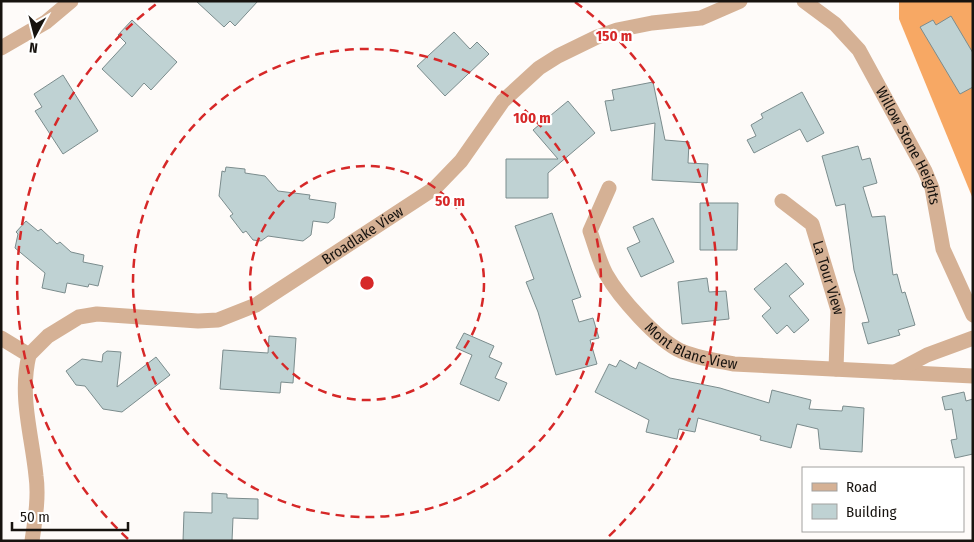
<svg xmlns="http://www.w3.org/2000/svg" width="974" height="542" font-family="'Fira Sans Condensed',sans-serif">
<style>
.forest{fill:#f7a864}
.building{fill:#bfd2d3;stroke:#7b8c8d}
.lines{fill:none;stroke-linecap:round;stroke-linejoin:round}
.street{stroke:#d5b195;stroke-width:15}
.ring{fill:none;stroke:#d62828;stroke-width:2.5;stroke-dasharray:9 6}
.labels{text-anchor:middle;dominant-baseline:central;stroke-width:4.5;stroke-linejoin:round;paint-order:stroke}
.street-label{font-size:15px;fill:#17130f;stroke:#fff}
.centre{fill:#d62828;stroke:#fff;stroke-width:2.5}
.ring-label{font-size:15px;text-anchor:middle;font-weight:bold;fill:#d62828;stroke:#fff;stroke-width:4.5;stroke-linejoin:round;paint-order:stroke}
</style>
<rect width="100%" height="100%" fill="#fefbf9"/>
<path class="forest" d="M899,1h74v198l-74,-180z"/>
<path class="building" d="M196,1h62l-23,25 -5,-5 -6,6z
M951,16l22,37v34l-13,7 -40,-67 13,-7 3,5z
M132,20l45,42 -26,28 -7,-7 -12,14 -30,-28 24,-26 -8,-8z
M454,32l16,17 7,-7 12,12 -44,42 -28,-30z
M63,75l35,56 -35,23 -28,-43 7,-4 -8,-13z
M653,82l12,58 24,2 -1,21 20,1 -1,19 -55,-3 3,-57 -44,8 -6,-30 9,-1 -2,-10z
M802,92l22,41 -17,9 -7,-13 -46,24 -7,-13 9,-4 -5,-11 12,-7 -2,-4z
M568,101l27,32 -47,40v25h-42v-39h52l-25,-29z
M858,146l4,14 8,-2 7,25 -14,4 9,30 13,-1 8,59 4,-1 5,19 3,-1 10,33 -17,5 2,5 -32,9 -6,-21 7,-1 -15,-52 -9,-66 -9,2 -14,-50z
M226,167l19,2v4l20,3 13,15 32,4 -1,4 27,4 -2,15 -6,5 -15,-2 -2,14 -8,6 -35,-5 -7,5 -8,-1 -7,-9 -3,2 -13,-17 3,-2 -14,-18 3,-25 3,1z
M700,203h38l-1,47h-37z
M552,213l29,84 -9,3 7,22 14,-4 6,20 -9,2 7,24 -41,11 -18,-63 -12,-30 8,-3 -19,-53z
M653,218l21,44 -33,15 -14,-29 13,-6 -7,-15z
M26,221l12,10 3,-2 16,15 3,-2 11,10 13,3 -1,7 20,4 -5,20 -9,-2 -1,3 -21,-4 -2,10 -23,-5 3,-15 -30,-25 3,-14 -2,-2z
M786,263l18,21 -15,12 20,24 -15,13 -7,-8 -10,9 -15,-18 9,-8 -17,-19z
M707,278l2,14 17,-1 3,28 -47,5 -4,-42z
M464,333l30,13 -5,11 13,6 -7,15 12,5 -8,18 -39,-17 12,-29 -16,-7z
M269,336l27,2 -3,45 -12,-1 -1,11 -60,-4 3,-39 45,3z
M107,351l14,1 -4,35 39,-30 14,18 -48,37 -19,-3 -18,-23 -9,-1 -10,-14 16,-12 20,3 1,-8z
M620,360l16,9 3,-7 31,16 50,10 49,15 3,-13 39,10 -2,9 33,2 1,-5 21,2 -2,44 -42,-3 -2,-20 -21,-5 -6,24 -31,-8 1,-4 -63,-18 -3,14 -16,-3 -2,10 -31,-7 3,-12 -54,-28 14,-28 7,3z
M964,392l2,9 7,-2v55l-18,4 -4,-18 6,-1 -5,-30 -7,1 -3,-13z
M212,493l15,1v4l31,1v20l-25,-1 -1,23h-49l1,-29 28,1z"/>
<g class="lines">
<g class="street">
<path id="s1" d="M804,1l31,23 24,26 66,121 7,17 11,61 30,66"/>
<path d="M1,48l45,-26 25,-21"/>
<path id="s2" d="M609,188l-19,43c5,14 9,30 16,43 13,23 51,66 75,77 17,7 35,10 53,13l239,12"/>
<path id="s3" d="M782,201l30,23 26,86 -2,59"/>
<path d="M1,338l28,17c-10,42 3,80 7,121 3,21 -1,44 -4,65"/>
<path id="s4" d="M29,355l19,-19 31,-19 18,-3 101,7 20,-1 38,-15 179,-117 26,-27 42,-60 36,-33 19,-12 39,-19 20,-7 35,-7 49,-5 39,-17"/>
<path d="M895,372l32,-17 46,-17"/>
</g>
</g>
<g class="ring">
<circle cx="367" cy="283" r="117"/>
<circle cx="367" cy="283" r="234"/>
<path d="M128 539A350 350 0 0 1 159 2M575 2A350 350 0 0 1 606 539"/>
</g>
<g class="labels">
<g class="street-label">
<text stroke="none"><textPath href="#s1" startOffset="182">Willow Stone Heights</textPath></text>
<text stroke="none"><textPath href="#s4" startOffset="371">Broadlake View</textPath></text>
<text stroke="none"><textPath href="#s3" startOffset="94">La Tour View</textPath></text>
<text stroke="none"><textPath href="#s2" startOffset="209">Mont Blanc View</textPath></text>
</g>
</g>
<circle cx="367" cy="283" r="8" class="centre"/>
<g class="ring-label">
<text x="614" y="41">150 m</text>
<text x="532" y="123">100 m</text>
<text x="450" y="206">50 m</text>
</g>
<rect width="974" height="542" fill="none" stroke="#17130f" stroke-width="5"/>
<rect x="802" y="467" width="162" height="65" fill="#ffffff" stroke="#a2a19f"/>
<rect x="812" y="483" width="25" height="8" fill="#d5b195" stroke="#a2a19f"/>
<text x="846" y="492" font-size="15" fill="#17130f">Road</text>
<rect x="812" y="504" width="25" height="15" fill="#bfd2d3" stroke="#a2a19f"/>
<text x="846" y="517" font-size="15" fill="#17130f">Building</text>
<g transform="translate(35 35) rotate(187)" stroke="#ffffff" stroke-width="4" paint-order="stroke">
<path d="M0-4L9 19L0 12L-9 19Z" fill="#17130f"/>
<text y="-8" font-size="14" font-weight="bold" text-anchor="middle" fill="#17130f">N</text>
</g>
<path d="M12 522v8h116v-8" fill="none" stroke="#17130f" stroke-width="2.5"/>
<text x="20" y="522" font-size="15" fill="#17130f" stroke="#ffffff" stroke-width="4" paint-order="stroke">50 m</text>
</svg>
